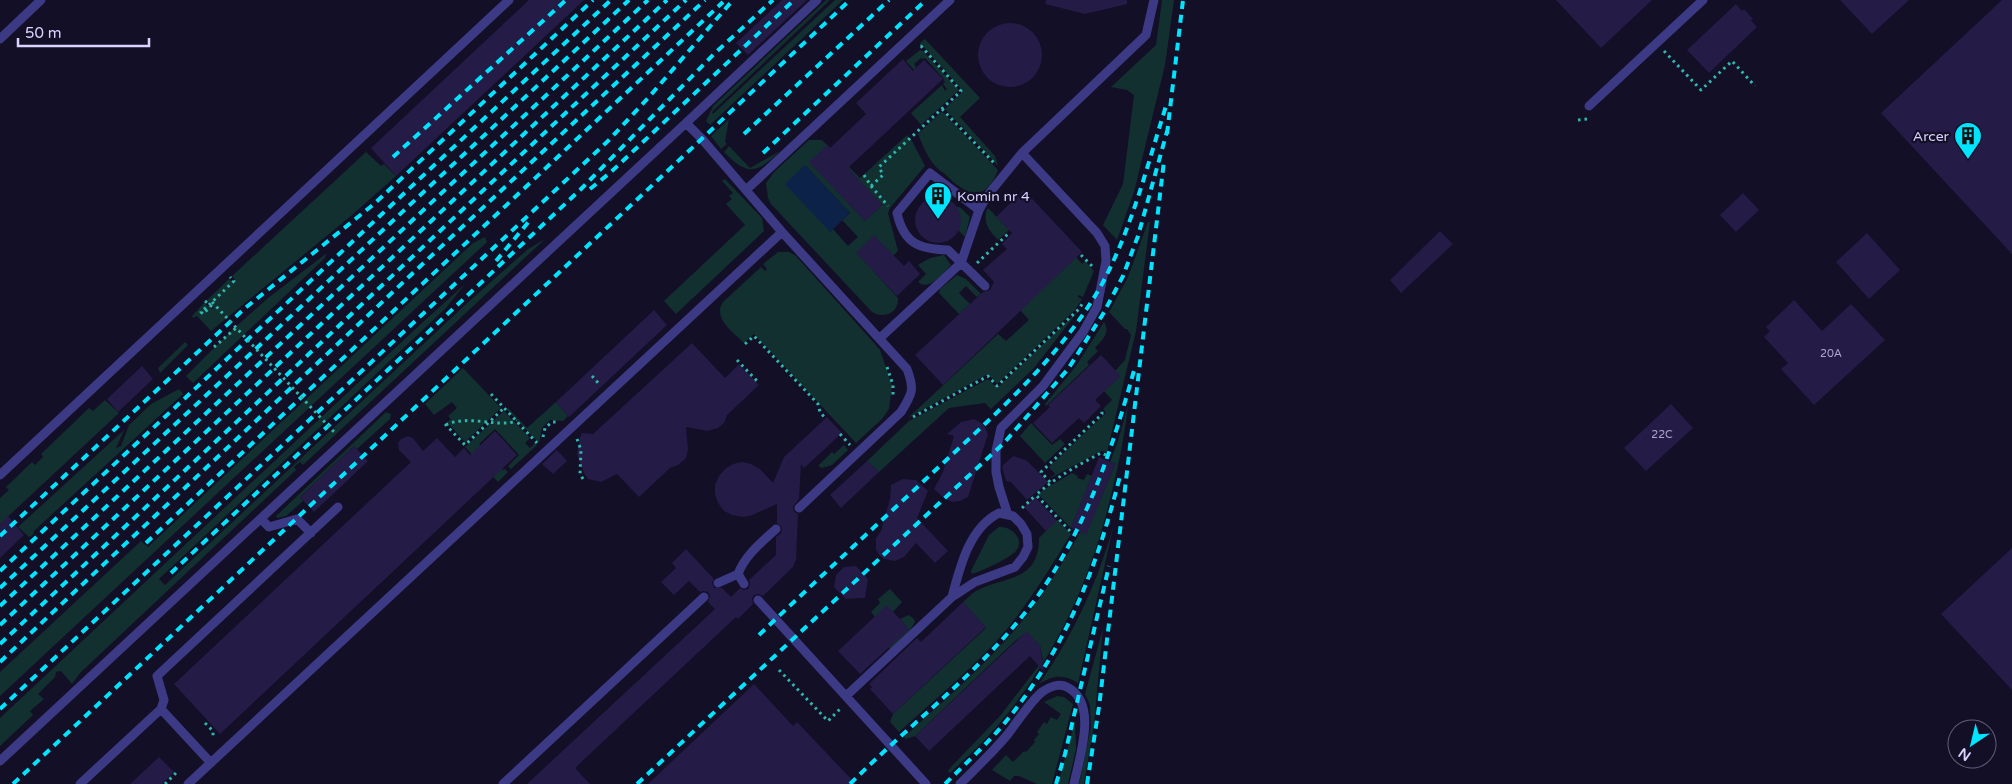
<svg xmlns="http://www.w3.org/2000/svg" width="2012" height="784" font-family="'Varela Round',sans-serif">
<style>
.green{fill:#12302f;fill-rule:evenodd}
.water{fill:#0c2248}
.building{fill:#241b47}
.lines{fill:none;stroke-linecap:round;stroke-linejoin:round}
.path{stroke:#2fb8b0;stroke-width:3;stroke-dasharray:2.5 4;stroke-linecap:butt}
.lane{stroke:#3d3a85;stroke-width:9}
.rail{stroke:#00e5ff;stroke-width:4;stroke-dasharray:8 6;stroke-linecap:butt}
.path-bridge{stroke:#2fb8b0;stroke-width:3;stroke-dasharray:2.5 4;stroke-linecap:butt}
.labels{text-anchor:middle;dominant-baseline:central;stroke-width:4.5;stroke-linejoin:round;paint-order:stroke}
.number-label{font-size:11px;fill:#aca6d1}
.poi-label{font-size:14px;fill:#d9d4ff;stroke:#130f26;text-anchor:end}
</style>
<rect width="100%" height="100%" fill="#130f26"/>
<path class="green" d="M826,0h4l-118,112 1,2 122,-114h8l-133,125 -4,-4 7,-15z
M1162,0h12l-9,65 -31,127 -17,48 -14,-15 20,-41 11,-89 -7,-5 -16,-3 45,-42z
M925,39l55,59 -20,19 35,39 3,10 -53,-57 18,-18 -43,-48z
M920,50l3,1 36,39 -38,35 -10,-12 31,-28 3,6 2,-2 -4,-5 2,-2 -2,-4 -18,-20 -2,1 -2,-1 -7,6 2,3 -2,3 -8,-9z
M941,112l3,1 54,57c-13,34 -32,25 -52,5 -5,-4 -11,-8 -14,-13 -6,-8 -10,-19 -14,-28z
M729,119l-4,23 2,2 -6,5 -10,-13z
M907,135l5,6 13,25 -35,42 -2,5 10,38 -23,22 23,25c1,15 -14,21 -26,14l-101,-108 -3,-6 -2,-15 9,-12 34,-31h13l38,38zM827,146l55,59 -17,16 -55,-59zM805,165l45,48 -8,7 16,17 -10,9 -15,-17 -3,3z
M729,146l21,22 30,-17c-23,23 -33,25 -56,1z
M366,152l15,14 3,-2 12,12 -44,39 -141,116 -14,-15 -4,2 -1,-2 12,-13 8,6 2,-2 -7,-7 22,-21 5,5 2,-3 -4,-5z
M725,179l37,39 2,13 -88,83 -12,-13 81,-76 -19,-21 6,-5 -3,-3 4,-3 -11,-12z
M956,206l5,2 9,9 -5,20 -7,-7c3,-10 2,-16 -2,-24z
M987,209h2l20,21 -11,10c-10,-11 -15,-16 -11,-31z
M1148,222h2l-14,109 -29,121 -6,-1 -52,28 6,-5 -6,-7 57,-54 -3,-4 9,-9 -8,-9 11,-20 10,-11 6,-25 -4,-6h-2l-16,-17 19,-35z
M485,237l2,5 -487,454v-24l141,-131 7,6 325,-304z
M545,239l-242,226 -3,-3 -6,5 2,3 -216,203 -8,11 -11,-13 -5,1 -1,5 -17,17 6,5 -14,12 3,4 -33,31v-28l423,-396 42,-38 -19,24 -287,271 6,6 299,-279 64,-57z
M778,252h11l7,4 79,88 5,6 7,20 5,16 -3,23 -7,10 -26,24 -102,-109 -10,9c-10,-10 -32,-25 -21,-41l38,-35 4,4 2,-2 -4,-5z
M327,253l-2,5 -132,125 -7,-7 45,-45 37,-33z
M944,255l7,10c-8,8 -22,27 -33,17l8,-8 -8,-9 12,-7z
M1076,257l6,7 3,-3 9,10 -11,26 -5,-2v2l4,2 -7,11 -78,74 -9,-10 -80,44 90,-84 8,7 23,-21 -9,-10z
M957,275l9,4 15,15 -4,3 -11,-11 -7,7 11,11 -11,10 -20,-21 1,-4z
M1079,310l-45,58 -43,41 -6,-6 -36,5 -70,64 -12,-11 42,-40 79,-42 9,9z
M1104,322c7,11 -2,18 -9,26l3,3 -11,11 2,3 -43,41 -1,-2 31,-38z
M185,342l3,3 -28,28 -2,-5z
M463,368l38,40 -36,34 -18,-20 4,-3 -3,-3 9,-8 -5,-6 -18,13 -9,-11z
M179,389l4,5 -149,137 -1,4 -4,2 -11,-10 106,-97 -8,18 5,-2 8,-21 22,-21z
M105,400l14,13 -119,111v-26l9,-8 -3,-3 26,-25 3,3 8,-8 -2,-3 48,-46 4,3z
M556,402l12,14 -5,5 -13,-1 -8,8 -3,15 -32,-33 1,-2 19,20z
M1128,405c-3,29 -9,58 -16,86 -20,86 -56,166 -114,234 -14,17 -31,32 -48,48l-2,-2 3,-4 49,-51 43,-56 -3,-14 -13,-14 -12,9 -100,95 -9,3 -2,-2c34,-31 69,-61 100,-95 31,-33 55,-71 76,-110l6,2 29,-70 -5,-2 8,-21z
M504,411l26,27 -5,5 5,5 5,-5 2,2 -26,24 -3,-3 11,-11 -24,-26 -16,15 24,26 2,-1 3,3 -10,10 -33,-35z
M386,412l5,2 -1,5 -33,30 -3,-3 -54,51 3,4 -17,15 -9,2 -1,-2z
M1031,423l21,22 8,-6 5,5 -20,19 -25,-27z
M844,445l4,5 -16,15 -10,3 -4,-2 14,-14 2,2z
M1072,473l6,3 -1,2 7,2 3,-6 5,2 -21,52 -33,-34 7,-5z
M1057,520l14,14c-20,33 -40,65 -64,95 -32,38 -72,70 -108,103l-9,-10 3,-8 93,-86 -23,-26c5,-4 10,-10 15,-12 29,-14 61,-9 61,-52z
M1114,524l-36,159c-14,-9 -25,-8 -39,1 34,-48 59,-103 75,-160z
M999,527c13,-1 27,13 16,25 -7,7 -33,19 -43,22l-1,-3 18,-36z
M890,589l12,13 -9,10 -18,5 -4,-5 9,-9 -2,-4z
M909,615l5,4 1,3 -5,8 -20,19 -3,-4 18,-20 -5,-6z
M1103,628l-9,96 -10,60h-5l12,-57 -1,-22 -5,-11z
M1057,696l7,1 9,7 -21,80h-15l-18,-8h-5l-4,5 -18,-11 14,-15 7,7 11,-11 2,1 9,-10 -1,-2 5,-6 -2,-2 7,-10 3,2 4,-7 6,3 4,-6 -17,-12z
M1075,721l1,28 -8,35h-10z"/>
<path class="water" d="M805,165l45,48 -20,19 -45,-48z"/>
<path class="building" d="M529,0h55l-188,176 -25,-28z
M782,0h25l-59,55 -12,-12z
M1046,0h81v4l-42,10 -40,-10z
M1556,0h96l-51,48z
M1840,0h69l-37,34z
M2002,0h10v254l-131,-141z
M1736,4l6,7 2,-2 9,10 -2,1 6,7 -48,46 -22,-23z
M978 55a32 32 0 1 1 64 0a32 32 0 1 1-64 0Z
M903,59l10,12 11,-11 19,19 -95,89 34,37 -17,16 -56,-59 18,-17 3,3 36,-34 -10,-11z
M1024,190l58,62 -139,133 -28,-30 68,-63 7,-2 4,-8 -11,-12 24,-21 -5,-5 10,-11 -16,-16z
M1743,193l16,17 -23,22 -16,-17z
M915 220a23 23 0 1 1 46 0a23 23 0 1 1-46 0Z
M1440,231l13,13 -52,49 -11,-13z
M1867,233l33,37 -31,29 -33,-37z
M874,235l30,31 5,-5 11,13 -23,22 -41,-43z
M1794,300l28,31 29,-27 34,36 -71,65 -33,-36 7,-6 -24,-26 6,-6 -4,-4z
M654,310l13,15 -98,92 -13,-15z
M692,343l33,35 14,-14 20,21 -32,30 -3,8 -6,5 -10,3 -22,-4 2,23 -2,8 -8,7 -8,3 -31,29 -22,-23 -16,8 -13,-3 -4,-6 -7,-19 3,-16 2,-5 11,1z
M1101,355l20,21 -26,24 6,6 -17,17 -5,-5 -27,25 -19,-20 17,-16 -2,-2z
M142,366l11,13 -35,33 -11,-13z
M1671,404l22,24 -47,43 -22,-23z
M827,417l15,16 -38,35 -3,-4 -2,35 -6,8 1,5 4,2 -2,46 -3,7 -30,29 -4,-2 -5,1 -2,4 1,5 -15,15 -2,-2 -161,151 15,16h-63l188,-175 -7,-7 2,-6 -2,-4 -5,-1 -3,1 -11,-11 -15,14 -13,-13 15,-14 -4,-5 14,-14 28,30 -2,4 2,5h8l9,9 9,-9 4,2 4,-1 2,-5 -1,-4 27,-25v-18l5,-4 1,-5 -5,-5v-19l-27,12 -8,1 -10,-2 -8,-4 -6,-8 -3,-9v-9l4,-9 6,-7 8,-5 9,-2 9,2 9,5 13,14 11,-26z
M974,419l9,5 5,10 -20,63 -8,4 -8,1 -7,-3 -11,-10 9,-17 11,-36 -7,-2 14,-12z
M495,431l22,24 -297,279 -46,-50 237,-222 -12,-12 -1,-7 3,-4 7,-3 5,2 10,13 14,-13 18,19 9,-9 6,7z
M354,446l14,15 -54,51 -14,-15z
M557,450l10,11 -14,13 -11,-10z
M1013,456l13,4 22,22 -21,18 -16,-18 -5,-1 -4,-15z
M1099,457l16,7 -29,71 -15,-7z
M867,461l12,11 -38,36 -11,-13z
M903,479l13,1 12,11 -11,27 31,33 -13,12 -19,-20 -12,14 -9,4 -11,-2 -5,-4 -3,-6v-11l5,-7 9,-32 1,-14z
M1035,497l22,24 -11,10 -22,-24z
M8,516l16,19 -24,23v-34z
M2012,548v142l-71,-76z
M856,566l12,13 -3,19 -19,1 -12,-12 2,-12 8,-8z
M963,602l23,25 -93,87 -23,-25 2,-2 -3,-3 48,-46 4,4z
M887,605l22,24 -49,45 -22,-23z
M1027,631l13,15 4,26 -14,-16 -101,95 -14,-15z
M754,684l39,42 4,-4 59,62h-208z
M159,757l15,15 -12,12h-32z"/>
<g class="lines">
<path class="path" d="M1664,51l37,39 31,-29 23,25
M942,109l54,56
M1578,120l10,-1
M864,175l7,11 17,20
M871,186l12,-11 -4,-8 82,-76 -40,-45 -2,1
M1081,255l12,12
M977,263l32,-30
M205,301l6,5 -8,8 -2,-2 10,-9 1,-1 22,-21 -4,-4
M745,344l9,-8 64,68 2,8 5,6
M214,347l22,-19
M737,360l22,23
M887,367l6,18v12
M592,376l8,9
M491,394l46,49
M913,417l75,-41 9,10 82,-77 3,-5
M445,424l20,21 39,-37
M446,425c21,-11 51,3 71,-4
M840,434l10,11
M543,437l2,-9 7,-6h6
M577,439l4,11 -1,24 3,5
M1050,482l-9,-10 61,-58v-6
M1022,508l14,-13
M1070,531l-34,-36c19,-17 42,-30 65,-42l5,2
M779,670l49,51 13,-13
M205,723l8,8v8
M165,784l12,-12"/>
<path class="lane" d="M0,39l41,-39
M1589,106l114,-106
M746,190l204,-190
M979,210l-49,-37 -33,40c7,31 22,36 51,37l37,36
M782,232l125,137c8,21 5,25 -6,43l-102,96
M880,338l81,-75 18,-53 8,-14 35,-43
M0,475l509,-475
M1008,515l-9,-28 -3,-15v-21l5,-23 42,-42 40,-54 14,-25 9,-46 -1,-15 -8,-13 -75,-80 124,-118 8,-35
M261,519l8,8 28,-8 14,14
M718,583l20,-9
M744,584l-6,-10c7,-19 24,-32 38,-45
M758,600l168,184
M846,696l106,-99 23,-15 40,-15 8,-10 5,-10 -1,-13 -6,-10 -8,-8 -14,-3c-30,15 -39,54 -47,84
M161,709l3,-9 -7,-24 181,-169
M0,761l686,-638
M80,784l81,-75 50,54
M188,784l594,-552 -80,-93 -16,-16 131,-123
M503,784l201,-187
M960,784c16,-16 33,-32 48,-50 10,-13 22,-32 34,-42 7,-5 17,-9 25,-5 32,16 12,71 7,97"/>
<path class="rail" d="M744,134l145,-134
M1167,134l16,-134
M763,153l163,-153
M393,157l173,-157
M590,189l21,-17 183,-172
M496,261l35,-42
M0,536l244,-227 130,-105 219,-204
M146,543l577,-541
M0,571l611,-571
M171,573l409,-383 134,-136 59,-54
M0,588l629,-588
M0,606l648,-606
M0,625l667,-625
M759,635c61,-58 122,-114 183,-171 59,-55 120,-109 160,-180 30,-56 45,-118 64,-178
M0,644l686,-644
M0,662l413,-389 292,-273
M0,709l609,-569 40,-43 84,-97
M13,784l837,-784
M637,784l367,-341 64,-74 35,-55 20,-38 15,-40 30,-108
M850,784c64,-64 140,-119 192,-194 47,-69 71,-144 93,-223
M945,784c24,-24 50,-47 70,-74 55,-72 83,-147 105,-234
M1056,784l9,-30 44,-188
M1087,784l12,-77 65,-546"/>
<path class="path-bridge" d="M212,302l123,131"/>
</g>
<defs>
<symbol id="building-pin" viewBox="-11 -11 22 30"><path d="M0 17L-7.5 6A9.5 9.5 0 1 1 7.5 6Z" fill="#00e5ff" stroke="#130f26"/><path d="M-4-6H4V6H1V3H-1V6H-4ZM-2.5-4.3h1.7v1.8h-1.7ZM.8-4.3h1.7v1.8H.8ZM-2.5-1h1.7V.8h-1.7ZM.8-1h1.7V.8H.8Z" fill="#111"/></symbol>
</defs>
<g fill-rule="evenodd">
<use href="#building-pin" x="1952" y="120" width="32" height="43"/>
<use href="#building-pin" x="922" y="180" width="32" height="43"/>
</g>
<g class="labels">
<g class="number-label">
<text x="1831" y="353">20A</text>
<text x="1662" y="434">22C</text>
</g>
<g class="poi-label">
<text x="1949" y="136">Arcer</text>
<text x="957" y="196" text-anchor="start">Komin nr 4</text>
</g>
</g>
<g transform="translate(1972 744) rotate(215)"><circle r="24" fill="#130f26" stroke="#625e7d"/>
<path d="M0-4L9 19L0 12L-9 19Z" fill="#00e5ff"/>
<text y="-8" font-size="14" font-weight="bold" text-anchor="middle" fill="#d9d4ff">N</text>
</g>
<path d="M18 38v8h131v-8" fill="none" stroke="#d9d4ff" stroke-width="2.5"/>
<text x="25" y="38" font-size="15" fill="#d9d4ff" stroke="#130f26" stroke-width="4" paint-order="stroke">50 m</text>
</svg>
